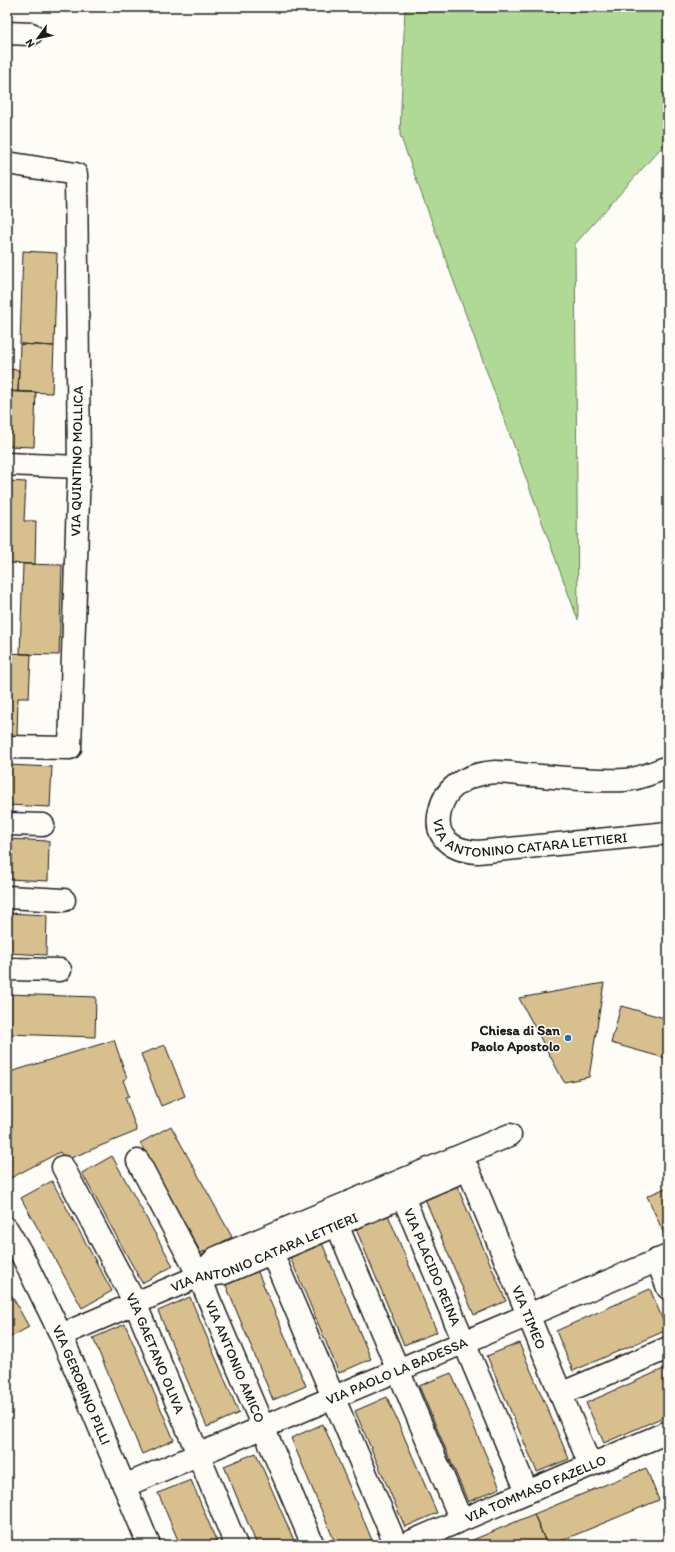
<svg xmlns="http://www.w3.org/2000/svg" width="675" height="1552" font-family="Itim,sans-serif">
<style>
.green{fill:#b0d996;stroke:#667a59}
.building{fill:#d8bf8e;stroke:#1c1c1c}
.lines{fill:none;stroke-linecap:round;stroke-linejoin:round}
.minor-casing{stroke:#1c1c1c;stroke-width:25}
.minor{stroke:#fdfcf7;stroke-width:22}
.poi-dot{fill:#1f6fb2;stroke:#fdfcf7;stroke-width:1.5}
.labels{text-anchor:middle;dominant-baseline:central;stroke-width:3;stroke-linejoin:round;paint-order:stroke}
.street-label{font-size:14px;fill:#1c1c1c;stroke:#fdfcf7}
.poi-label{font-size:14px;font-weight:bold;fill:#1c1c1c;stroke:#fdfcf7;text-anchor:end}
</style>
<rect width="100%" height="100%" fill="#fdfcf7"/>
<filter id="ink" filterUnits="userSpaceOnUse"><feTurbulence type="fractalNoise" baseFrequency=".025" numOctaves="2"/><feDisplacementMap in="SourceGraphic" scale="8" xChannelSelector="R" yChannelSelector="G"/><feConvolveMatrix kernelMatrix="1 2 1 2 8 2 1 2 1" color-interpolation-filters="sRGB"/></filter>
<g filter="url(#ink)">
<path class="green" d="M405,7h263v133l-93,104 3,376 -178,-485z"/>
<path class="building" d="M23,251l34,2 -3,93 -34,-2z
M20,344l34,2 -2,47 -34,-1z
M7,369l12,1 -1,22 -11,-1z
M7,391l29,1 -2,55 -27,-1z
M7,481l19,1 -2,39h12l-1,43 -28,-1z
M23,564l39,1 -3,90 -39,-1z
M7,653l24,1 -2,44h-11l-1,38h-10z
M7,765l45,2 -2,40 -43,-2z
M7,839l42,2 -1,40 -41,-2z
M7,913l40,2 -1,40 -39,-2z
M604,983l-15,94 -25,5 -45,-84z
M7,994l89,3 -1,40 -88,-3z
M621,1006l47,13v40l-57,-16z
M114,1040l13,38 -4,2 6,16 -4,1 12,34 -71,29 -6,-8 -53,28v-107z
M165,1045l20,51 -24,10 -20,-52z
M171,1126l61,111 -31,16 -61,-110z
M112,1156l61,110 -31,17 -60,-110z
M52,1181l60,110 -30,17 -61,-110z
M457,1186l49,115 -32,14 -49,-116z
M668,1187v48l-3,1 -18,-40z
M388,1215l49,117 -33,13 -48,-116z
M322,1243l49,116 -32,14 -49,-116z
M257,1270l49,116 -33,14 -48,-117z
M7,1287l22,40 -22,12z
M650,1289l17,41 -94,41 -17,-40z
M190,1297l49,116 -32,14 -49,-116z
M125,1324l49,116 -32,14 -49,-116z
M519,1343l50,116 -32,13 -50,-116z
M668,1367v48l-64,28 -18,-40z
M451,1373l49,115 -32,14 -49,-116z
M387,1397l50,116 -32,14 -50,-116z
M323,1424l49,116 -12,5h-24l-45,-107z
M256,1453l40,92h-39l-33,-79z
M646,1468l13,32 -108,45h-4l-13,-31z
M191,1480l27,65h-38l-22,-52z
M534,1514l13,31h-86z"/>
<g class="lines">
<defs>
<g id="minor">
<path d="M7,33l24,1"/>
<path d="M7,163l69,11 3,293 -9,281 -63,-1"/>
<path d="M7,464l72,3"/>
<path id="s1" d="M668,767c-14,5 -28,12 -43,13 -32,2 -65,-3 -97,-5 -11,-1 -23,-3 -33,-3 -14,1 -29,5 -40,14 -8,6 -13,15 -15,25 -7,28 14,40 38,41l190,-19"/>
<path d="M7,824l36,1"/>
<path d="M7,897l57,3"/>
<path d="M7,969l53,1"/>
<path id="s2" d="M138,1161l61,115 114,269"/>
<path id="s3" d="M63,1167l72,136 101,242"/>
<path id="s4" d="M403,1197l124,295"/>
<path d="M337,1225l124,295"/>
<path id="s5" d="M7,1229l13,22 41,84 88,210"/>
<path d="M272,1253l124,292"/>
<path d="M657,1260l11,28"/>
<path d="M199,1276l17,-18 294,-123"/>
<path id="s6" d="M61,1335l138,-59 25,-3 244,-104 122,296"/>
<path d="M560,1394l108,-46"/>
<path id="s7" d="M124,1486l544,-230"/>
<path id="s8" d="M403,1545l265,-113"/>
</g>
</defs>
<use href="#minor" class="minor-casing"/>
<use href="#minor" class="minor"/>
</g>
</g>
<circle class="poi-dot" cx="568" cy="1038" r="4"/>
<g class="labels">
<g class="street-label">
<text transform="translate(77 461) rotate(-89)">VIA QUINTINO MOLLICA</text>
<text stroke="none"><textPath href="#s1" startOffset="360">VIA ANTONINO CATARA LETTIERI</textPath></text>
<text stroke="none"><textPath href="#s6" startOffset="220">VIA ANTONIO CATARA LETTIERI</textPath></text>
<text stroke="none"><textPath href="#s4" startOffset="76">VIA PLACIDO REINA</textPath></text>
<text stroke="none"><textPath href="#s6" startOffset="601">VIA TIMEO</textPath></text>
<text stroke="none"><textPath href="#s3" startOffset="208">VIA GAETANO OLIVA</textPath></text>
<text stroke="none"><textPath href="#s2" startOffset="223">VIA ANTONIO AMICO</textPath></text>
<text stroke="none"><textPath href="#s7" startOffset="296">VIA PAOLO LA BADESSA</textPath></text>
<text stroke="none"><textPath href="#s5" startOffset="173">VIA GEROBINO PILLI</textPath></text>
<text stroke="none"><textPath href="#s8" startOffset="144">VIA TOMMASO FAZELLO</textPath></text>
</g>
<g class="poi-label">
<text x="560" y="1030">Chiesa di San<tspan x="560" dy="16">Paolo Apostolo</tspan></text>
</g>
</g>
<rect width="675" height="1552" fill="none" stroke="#fdfcf7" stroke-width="24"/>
<rect x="12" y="12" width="651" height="1528" fill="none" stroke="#1c1c1c" stroke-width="1.5" filter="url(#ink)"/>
<g transform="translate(38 38) rotate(237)" stroke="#fdfcf7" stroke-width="3" paint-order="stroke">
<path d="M0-3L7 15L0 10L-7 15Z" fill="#1c1c1c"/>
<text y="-6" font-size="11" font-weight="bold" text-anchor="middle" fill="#1c1c1c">N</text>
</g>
</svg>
